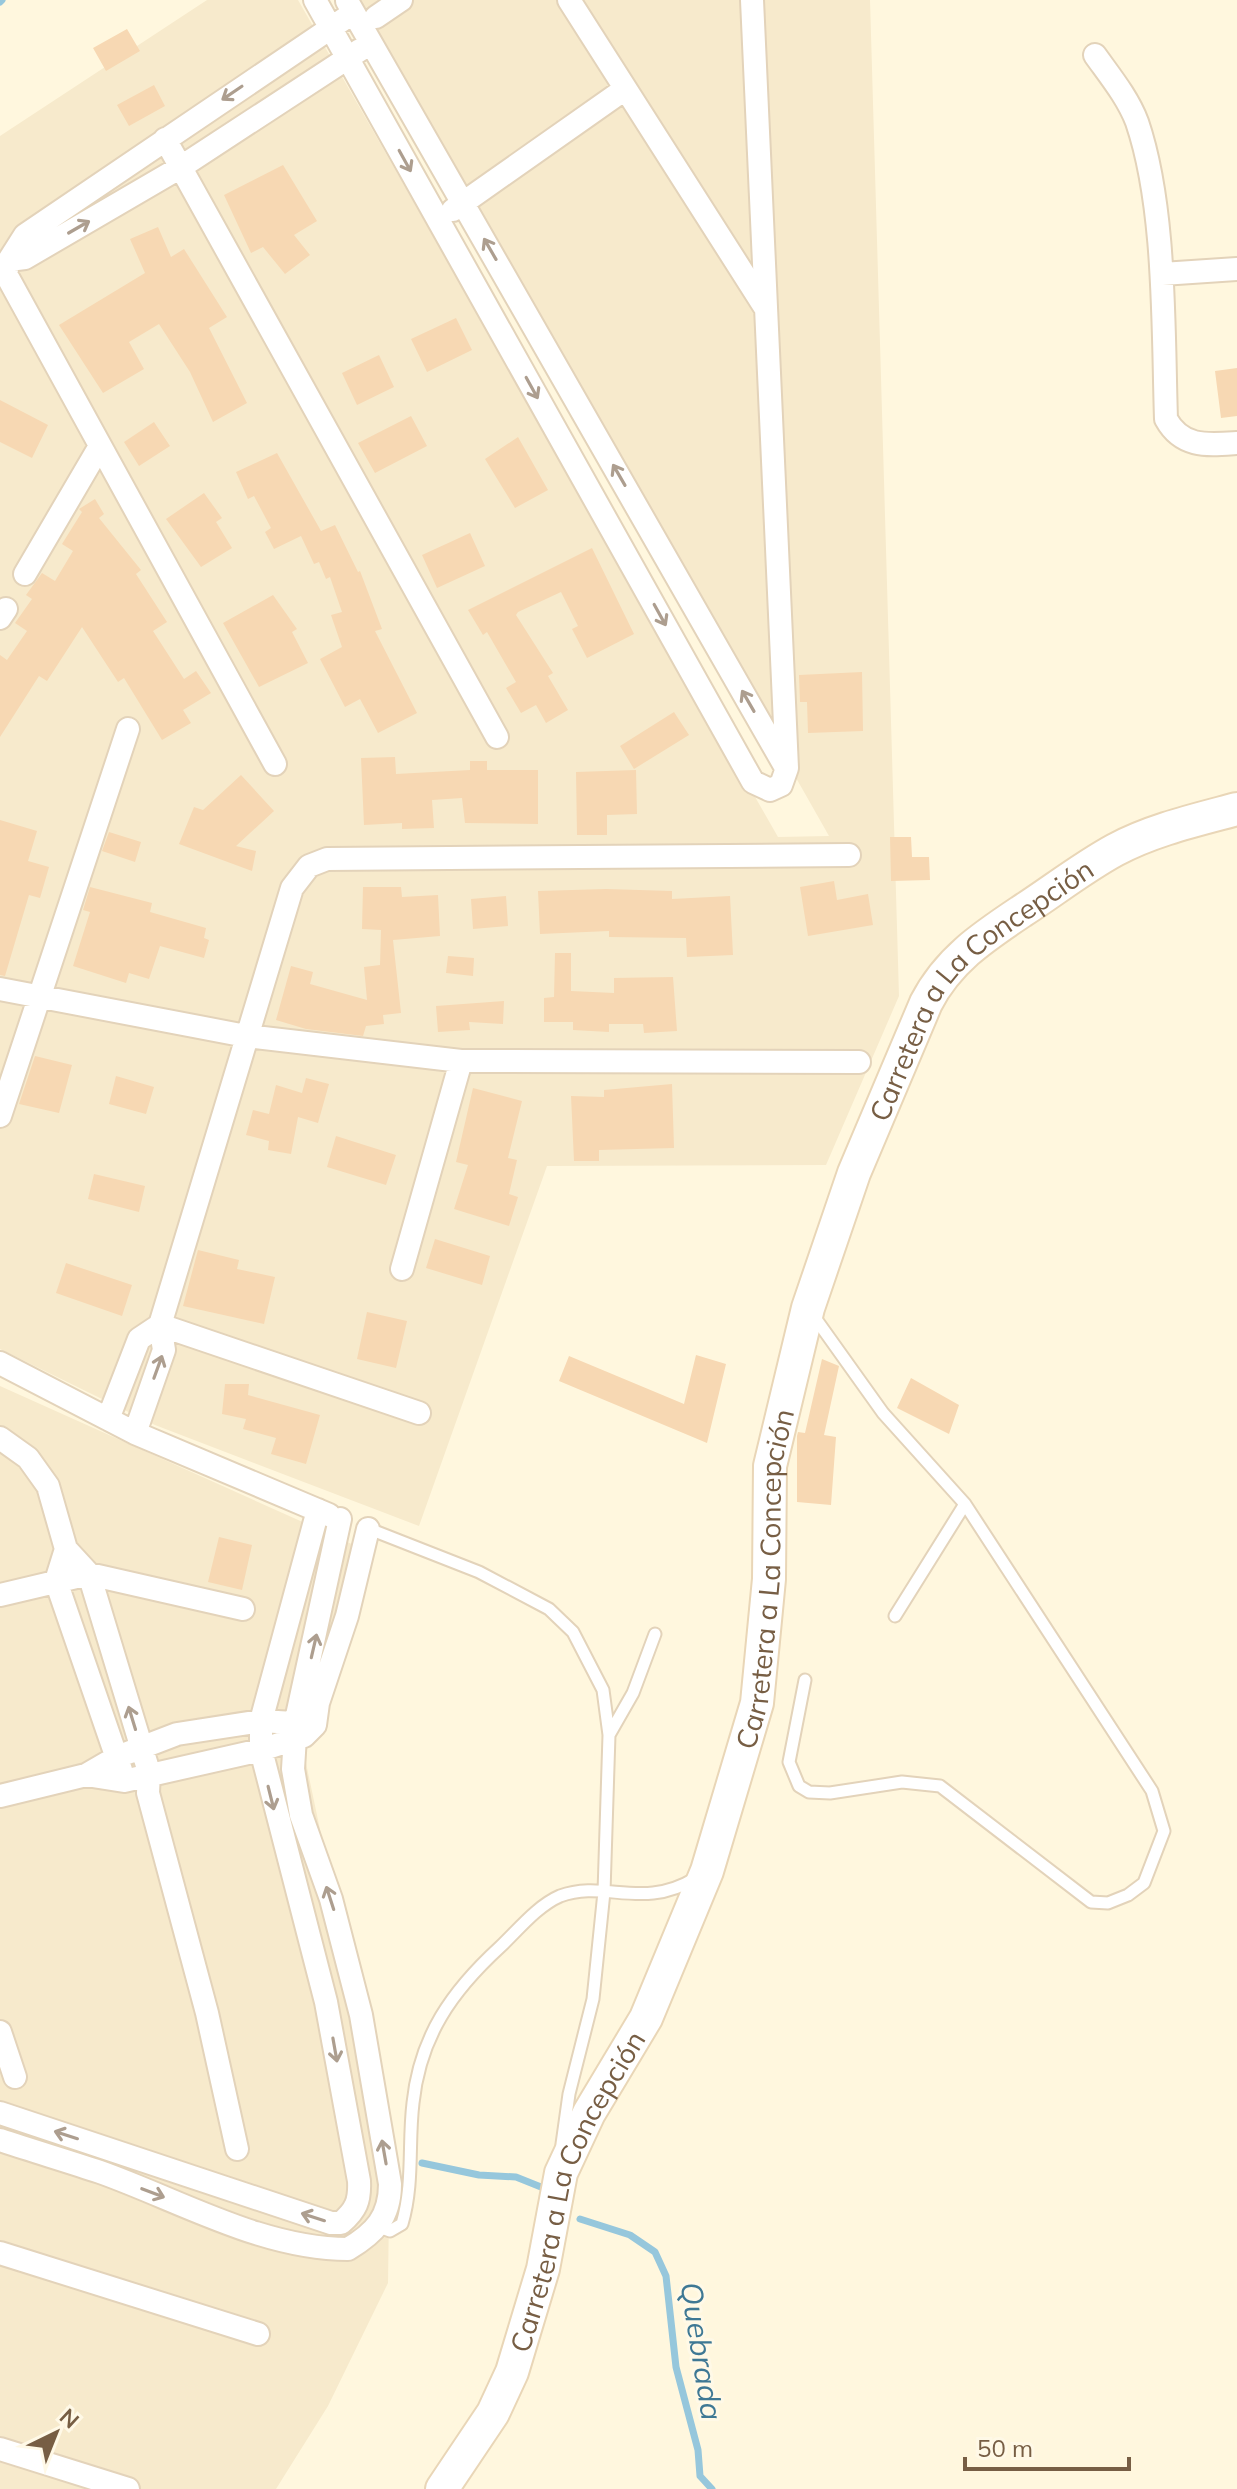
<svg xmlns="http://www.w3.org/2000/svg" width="1237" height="2489" font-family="Mulish,sans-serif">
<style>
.residential{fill:#f7eacc}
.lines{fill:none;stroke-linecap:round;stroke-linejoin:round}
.stream{stroke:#96c7dc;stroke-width:7}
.building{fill:#f7d8b3}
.service-casing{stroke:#e3d3ba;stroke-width:15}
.minor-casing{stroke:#e3d3ba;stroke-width:26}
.secondary-casing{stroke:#e9d6b7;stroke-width:36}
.service{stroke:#fff;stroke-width:11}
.minor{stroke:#fff;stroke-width:22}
.secondary{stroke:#fff;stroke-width:32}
.oneway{stroke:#ad9e8f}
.labels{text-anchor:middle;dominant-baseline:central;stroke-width:6;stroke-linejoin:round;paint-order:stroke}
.street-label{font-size:28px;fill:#775e44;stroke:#fff9e7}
.water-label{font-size:30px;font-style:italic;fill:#3e7894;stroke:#fff9e7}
</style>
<rect width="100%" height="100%" fill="#fff7de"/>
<path class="residential" d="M207,0h91l480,837 51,-1 -474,-836h515l29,996 -73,169 -279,1 -128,360 -264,-101 -155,-76v-1213z
M0,1386l365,164 -63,194 99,470 -12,-1 -1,70 -60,123 -52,83h-276z"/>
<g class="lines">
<path class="stream" d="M0,2l2,-2
M422,2163l57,12 37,2 25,10
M580,2219l50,16 25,17 11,24 10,91 22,83 2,26 12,13"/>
</g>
<path class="building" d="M127,29l13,22 -34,20 -13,-23z
M154,85l11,21 -36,20 -12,-21z
M283,165l34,56 -23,14 16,20 -25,19 -22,-27 -12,6 -27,-58z
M158,227l13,30 13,-8 43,68 -18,11 38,75 -34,19 -23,-50 -31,-48 -30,18 15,27 -41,24 -44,-68 86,-52 -15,-34z
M456,318l16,32 -45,22 -16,-33z
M379,355l15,32 -37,18 -15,-32z
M1237,368v48l-16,2 -6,-47z
M0,400l48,25 -16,33 -32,-16z
M411,416l16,30 -52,27 -17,-30z
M154,422l16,24 -31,20 -15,-24z
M518,437l30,53 -33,18 -30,-49z
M277,453l44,78 14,-6 23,47 2,-1 22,58 -7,2 42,82 -39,20 -18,-34 -15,8 -25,-48 22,-12 -11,-32 11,-3 -12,-35 -4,2 -7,-17 -5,2 -13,-28 -27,13 -9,-17 6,-4 -17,-32 -6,3 -12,-27z
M204,493l18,25 -6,4 16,26 -31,19 -35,-48z
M95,499l9,15 -5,4 42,52 -5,4 31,48 -14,9 31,48 12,-8 15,22 -28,17 8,13 -29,17 -38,-62 -6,4 -36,-55 -35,54 -8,-5 -39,61v-82l7,5 20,-29 -12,-8 17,-24 -6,-4 16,-22 13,8 18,-30 -11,-7 20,-32 -3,-3z
M470,533l15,33 -48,22 -15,-33z
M592,548l42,86 -47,24 -15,-29 6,-3 -17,-34 -43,20 -2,3 37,58 -5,3 20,34 -22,13 -10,-18 -15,8 -15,-25 10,-6 -29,-50 -4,3 -15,-25z
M273,595l24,34 -5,3 16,31 -49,24 -36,-64z
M862,672l1,59 -55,2 -1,-31h-7l-1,-27z
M674,712l15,23 -55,34 -14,-23z
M395,757l1,17 74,-4v-9h17v9h51v54l-73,-1 -3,-25 -30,2 2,28 -32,1v-6l-38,2 -3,-67z
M636,770l1,44 -30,1v20h-30l-1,-63z
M241,775l33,36 -38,35 20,5 -4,20 -73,-27 15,-37 9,3z
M0,820l37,11 -9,30 21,6 -9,31 -11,-3 -24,81 -5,-1z
M109,832l32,10 -6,20 -33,-11z
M890,837h21l1,20h17l1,23 -39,1z
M834,881l3,19 31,-6 5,31 -65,11 -8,-49z
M90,887l62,16 -2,9 56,16 -2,10 5,2 -5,18 -44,-12 -11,33 -20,-6 -3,10 -53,-17 17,-54 -7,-2z
M363,887h38l1,10 36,-2 2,41 -47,4 8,73 -18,2 1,9 -18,2 -3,10 -57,-7 -30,-9 15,-54 22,6 -3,12 57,16 -3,-33 16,-2 1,-35 -19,-1z
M606,889l66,2v8l58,-3 3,59 -46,2 -1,-19 -77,-1v-6l-69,3 -2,-43z
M506,896l2,30 -35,3 -2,-30z
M555,953h16v38l43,2v-15l59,-1 4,54 -33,2 -1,-9h-34v8l-36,-2v-8h-29v-24l10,-1z
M448,956l26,2 -1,18 -27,-3z
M504,1001l-1,23 -34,-2 1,8 -32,2 -2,-26z
M35,1056l37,9 -13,48 -40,-9z
M116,1076l38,11 -8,27 -37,-10z
M306,1078l23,6 -11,39 -20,-6 -7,37 -23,-4 1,-9 -23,-6 7,-25 16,4 7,-29 26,8z
M672,1084l2,64 -75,2v11h-25l-3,-65 33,1v-7z
M473,1088l49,13 -14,57 9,2 -8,34 9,3 -9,29 -55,-17 14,-44 -12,-3z
M336,1136l60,19 -10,30 -59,-18z
M94,1174l51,12 -6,26 -51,-13z
M435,1239l55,17 -8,29 -56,-17z
M198,1250l41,10 -2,9 38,8 -11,47 -81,-18z
M66,1263l66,22 -10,31 -66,-23z
M367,1312l40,9 -11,47 -39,-9z
M696,1355l30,9 -19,79 -148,-62 10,-25 115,48z
M822,1359l17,7 -15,69 12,2 -5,68 -34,-3v-66l1,-4 7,1z
M911,1378l48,27 -10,29 -52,-26z
M225,1384h24l-1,11 72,20 -14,49 -35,-10 5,-16 -33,-9 3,-10 -24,-5z
M219,1537l33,8 -10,45 -34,-8z"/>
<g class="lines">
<defs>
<path id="service" d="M377,1532l102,40 70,37 24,23 30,58 6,45 -5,157 -11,107 -24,95 -7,50
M895,1616l70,-112
M805,1680l-16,82 10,24 10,6 21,1 72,-11 38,4 151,116 17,1 20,-8 16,-12 20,-52 -12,-40 -187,-287 -82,-91 -70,-98
M609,1735l24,-42 22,-59
M379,2227l11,4 12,-7c12,-41 6,-80 11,-121 7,-67 39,-112 87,-156 18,-17 37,-41 60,-51 45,-17 82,15 136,-18"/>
<path id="minor" d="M315,0l438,782 17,8 11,-5 6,-17 -35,-768
M569,0l197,309
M347,1l438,765
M376,17l25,-17
M1095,55c15,21 33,43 42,67 29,85 26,207 29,297 16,29 41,26 71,24
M165,139l332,598
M453,210l172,-121
M9,260l16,-2 156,-91 179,-117
M1162,274l75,-5
M25,574l75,-128
M0,618l6,-9
M275,764l-269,-490 3,-14 16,-25 328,-222
M0,989l246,47 215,25 398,1
M0,1116l128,-387
M402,1269l59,-208
M160,1325l259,88
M0,1363l135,70 194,82
M108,1419l31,-80 21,-14
M135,1433l29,-83 -4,-25 132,-437 17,-22 18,-7 522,-4
M0,1438l28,20 20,28 18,63 23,25 60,198 -1,21 59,220 30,136
M66,1549l-10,32 65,189
M0,1595l89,-21 154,35
M86,1775l38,6 137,-31 43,-14 11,-11 3,-22 29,-87 21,-87
M0,1796l86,-21 31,-18 60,-23 84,-13 49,3
M0,2032l15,45
M0,2113l331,110h10c15,-13 19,-22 18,-42l-33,-179 -65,-252v-29l57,-211
M0,2140c33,11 67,21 100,32 79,28 162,77 248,77 27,-16 42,-32 42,-65l-29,-169 -30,-116 -30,-84 -8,-46 3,-49 44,-201
M0,2253l258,81
M0,2449l128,40"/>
<g id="secondary">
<path id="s1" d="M442,2489l51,-76 19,-41 31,-103 18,-96 28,-60 57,-95 61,-147 50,-168 12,-124 1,-113 38,-158 46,-135 72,-170c22,-43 57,-66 96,-92 31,-20 60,-43 93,-61 37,-20 81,-30 122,-41"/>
</g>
</defs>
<use href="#service" class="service-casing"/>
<use href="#minor" class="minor-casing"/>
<use href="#secondary" class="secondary-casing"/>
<use href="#service" class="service"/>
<use href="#minor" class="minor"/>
<use href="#secondary" class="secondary"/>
</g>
<defs><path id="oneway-shaft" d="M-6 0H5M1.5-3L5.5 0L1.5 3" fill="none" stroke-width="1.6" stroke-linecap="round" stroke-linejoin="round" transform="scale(2)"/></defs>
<g class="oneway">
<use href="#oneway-shaft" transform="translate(232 93) rotate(146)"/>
<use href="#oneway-shaft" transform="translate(405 161) rotate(61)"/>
<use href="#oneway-shaft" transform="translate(79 227) rotate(-30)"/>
<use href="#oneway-shaft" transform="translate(490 249) rotate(-120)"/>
<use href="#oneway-shaft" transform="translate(532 388) rotate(61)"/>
<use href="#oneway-shaft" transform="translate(619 475) rotate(-120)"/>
<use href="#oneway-shaft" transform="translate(660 615) rotate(61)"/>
<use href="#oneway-shaft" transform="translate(748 701) rotate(-120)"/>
<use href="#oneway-shaft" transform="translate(158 1367) rotate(-70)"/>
<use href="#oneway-shaft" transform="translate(314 1646) rotate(-77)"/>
<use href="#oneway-shaft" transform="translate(132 1718) rotate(-107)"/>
<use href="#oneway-shaft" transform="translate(271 1798) rotate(76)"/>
<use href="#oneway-shaft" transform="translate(330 1898) rotate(-108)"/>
<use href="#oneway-shaft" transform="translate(335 2050) rotate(80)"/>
<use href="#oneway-shaft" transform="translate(66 2135) rotate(-162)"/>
<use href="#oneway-shaft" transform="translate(384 2152) rotate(-100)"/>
<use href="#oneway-shaft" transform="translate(153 2193) rotate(21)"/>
<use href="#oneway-shaft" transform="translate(313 2217) rotate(-162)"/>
</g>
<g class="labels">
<g class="street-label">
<text stroke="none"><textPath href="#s1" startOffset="1626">Carretera a La Concepción</textPath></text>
<text stroke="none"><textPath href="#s1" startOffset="978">Carretera a La Concepción</textPath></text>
<text stroke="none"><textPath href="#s1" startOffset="330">Carretera a La Concepción</textPath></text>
</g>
<g class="water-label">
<text transform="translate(702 2351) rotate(81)">Quebrada</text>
</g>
</g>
<g transform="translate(56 2433) rotate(43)" stroke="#fff9e7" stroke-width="6" paint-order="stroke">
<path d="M0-6L14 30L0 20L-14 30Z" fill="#775e44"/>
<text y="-12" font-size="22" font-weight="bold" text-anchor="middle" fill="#775e44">N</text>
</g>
<path d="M965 2457v12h164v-12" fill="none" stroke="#775e44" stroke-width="4"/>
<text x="977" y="2457" font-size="24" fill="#775e44" stroke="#fff9e7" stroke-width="6" paint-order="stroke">50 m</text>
</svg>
